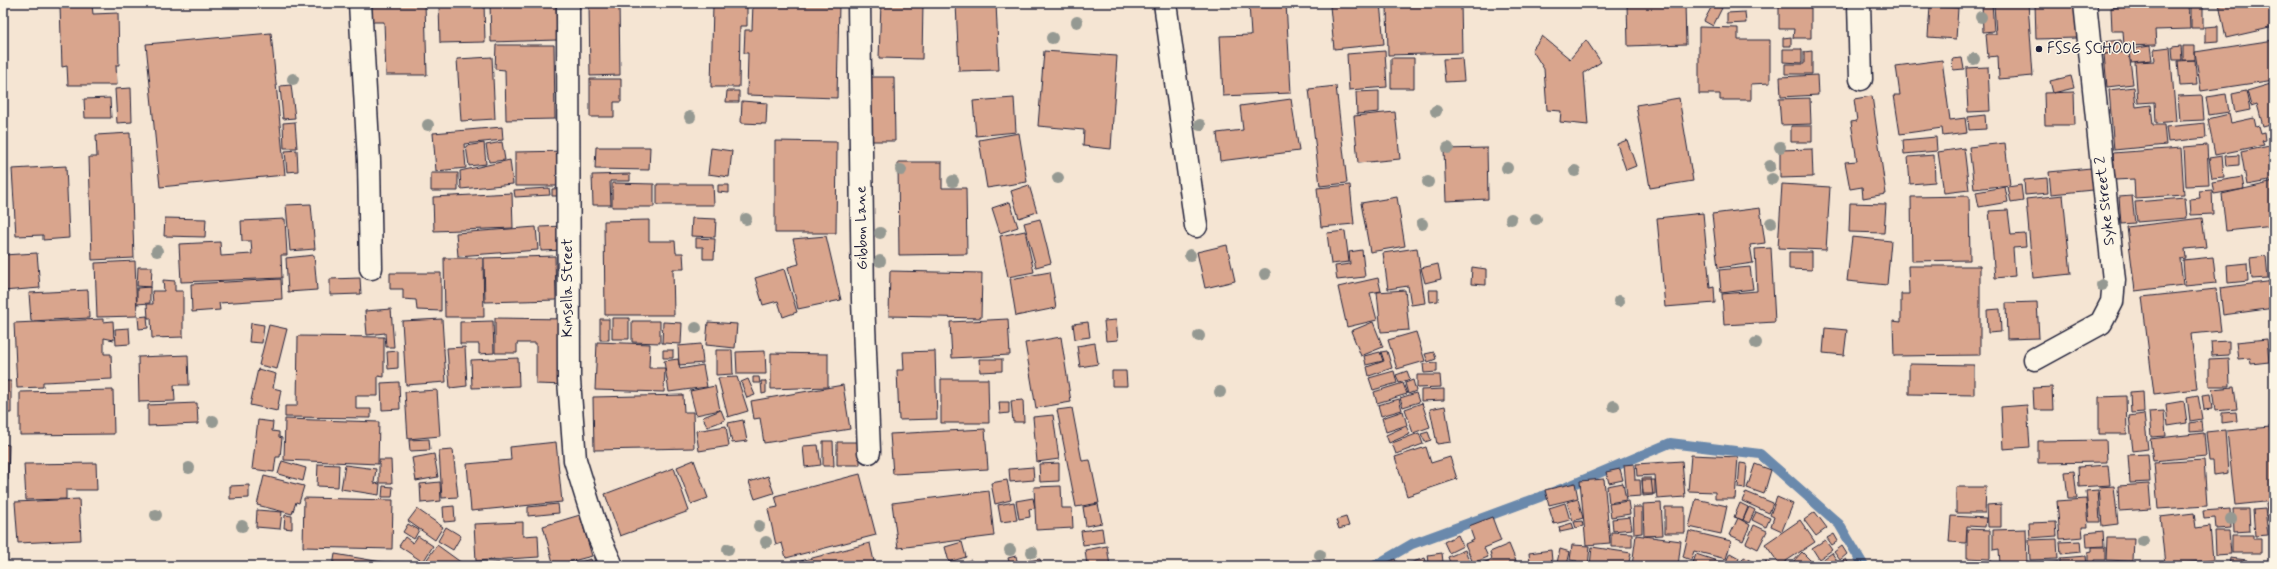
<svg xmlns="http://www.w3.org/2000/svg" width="2277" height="569" font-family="Mynerve,sans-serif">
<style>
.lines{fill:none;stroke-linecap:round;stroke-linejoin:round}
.stream{stroke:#6b89ac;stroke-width:10}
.building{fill:#d9a58d;stroke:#22223b}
.minor-casing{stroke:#22223b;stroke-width:25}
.minor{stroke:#fcf5e5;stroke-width:22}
.tree{fill:#959992}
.poi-dot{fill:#22223b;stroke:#fcf5e5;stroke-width:1.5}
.labels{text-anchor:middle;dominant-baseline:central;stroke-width:3;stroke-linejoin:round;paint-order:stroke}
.poi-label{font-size:15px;fill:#22223b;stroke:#fcf5e5;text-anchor:start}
.street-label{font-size:15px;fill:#22223b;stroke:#fcf5e5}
</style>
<rect width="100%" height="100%" fill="#f5e5d3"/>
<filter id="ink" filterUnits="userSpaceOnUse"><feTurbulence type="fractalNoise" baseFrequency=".025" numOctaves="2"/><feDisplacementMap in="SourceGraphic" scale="8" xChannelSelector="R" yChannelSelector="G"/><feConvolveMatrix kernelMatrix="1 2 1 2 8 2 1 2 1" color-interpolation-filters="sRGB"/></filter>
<g filter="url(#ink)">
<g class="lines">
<path class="stream" d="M1374,566l38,-22 152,-56 106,-45 90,11 79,70 25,42"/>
</g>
<path class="building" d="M371,3h54l2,72h-41l-2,-53h-12z
M439,3h45l1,39 -45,1z
M490,3h66l1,37 -66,2z
M589,3h30l1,72 -30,1z
M718,3h27v1z
M753,3h86l-2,95 -90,-3 1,-42h-4l1,-23h7z
M881,3h42l-1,56 -43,-1z
M956,3h40l3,67 -40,1z
M1286,3l5,90 -68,3 -3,-60 31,-1 -2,-31z
M1299,3h17v1l-17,2z
M1380,3l4,41 -50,5 -4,-43z
M1387,3h74l1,50 -74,2z
M1627,3h58l1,41 -58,2z
M1779,3h32v35h-18l1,-9h-15z
M1982,3h10l2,28 -11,1z
M2028,3l5,73 -34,3 -1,-23 -10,1 -2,-23h10l-2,-29z
M2035,3h41l1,35 -41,1z
M2120,3h69l1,26 -35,1 1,15 -32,1 -1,-15h-11l-1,-23 9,-1z
M2191,3h12v25h-12z
M2219,3h53l2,24 -48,11z
M1713,4l9,4 -9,18 -9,-5z
M92,5l1,9 25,-1 1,52h-3l1,20h-49l-1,-19 -5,1 -2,-61z
M713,5l34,1v20h-7l-1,61h-28z
M1930,6l28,2 -2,31 -28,-2z
M1745,12l1,11 -19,1v-11z
M2218,26v15l-13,1v-15z
M1699,27l39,1v12h32v43l-19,1v16h-31v-6h-21z
M271,33l14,142 -125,12 -14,-143z
M1542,36l28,23 16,-19 15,22 -17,11 4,52 -28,-3 1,-11 -14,-1 -3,-41 -12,-19z
M1791,37v9h-8v-8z
M2121,40l2,12 -20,2 -1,-12z
M2274,40v40l-73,11 -6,-39z
M496,45h58l1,74 -49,1 -1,-50 -10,-1z
M2150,46l2,14 -21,2 -1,-13z
M2181,46l1,14h-9l-1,-13z
M2183,46h12v14h-12z
M2170,47l6,74 -20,2 -1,-21 -17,1 -3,-41 20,-1 -1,-12z
M1783,49h19v14l-19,-1z
M1044,51l73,5 -6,93 -28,-3 1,-16 -46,-4z
M1385,51l2,36 -38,3 -2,-36z
M1812,51v23h-27v-10h19v-12z
M2129,52l4,32 -26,3 -3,-33z
M492,57l3,62 -34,2 -4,-62z
M1391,58h23v30h-23z
M1462,58l2,23 -19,1 -2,-23z
M1962,58l2,11 -11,1 -1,-11z
M1942,60l8,60 15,-2 2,15 -24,3 -1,-8 -42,6 -6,-39h6l-4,-29z
M2195,60l2,25 -17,1 -2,-25z
M1988,67l2,44 -22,1 -2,-44z
M1817,75l1,20 -37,2 -1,-20z
M2071,76l3,12 -21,5 -3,-12z
M870,77h24l1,64h-24z
M590,79h31v23h-7v15h-24z
M2274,83v40l-11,3 -6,-22 -6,2 -4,-15z
M291,85l4,33 -12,1 -3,-33z
M1336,86l11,97 -27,3 -11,-97z
M2134,87l2,20 15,-2 2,20h11l2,20 -52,5 -5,-60z
M131,88l1,34 -15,1 -2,-34z
M727,91h12v11h-13z
M1379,91v21l-22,2 -1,-22z
M2246,91l4,19 -15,3 -3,-19z
M2074,92l1,33h-30l-1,-32z
M2226,94l3,18 -20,3 -3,-18z
M2202,95l2,25 -24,1 -2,-25z
M1872,96l14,98 -23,4 -1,-11 -12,2 -5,-27 12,-1 -6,-39 6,-1 -3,-22z
M110,98l1,20h-26l-1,-19z
M1014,98l2,34 -40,4 -3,-35z
M1679,98l14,83 -43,7 -14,-83z
M1810,98l1,26 -30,1 -2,-26z
M1291,99l8,52 -79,10 -3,-28 26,-3 -3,-24z
M742,101l25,2 -1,21 -25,-1z
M1395,112l5,47 -42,4 -4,-47z
M2229,114l2,9 23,-5 2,9 3,-1 2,7 4,-1 1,8 -4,1 2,4 -49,10 -7,-36z
M1985,115l1,14 -17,1 -1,-13z
M295,122l2,26h-13l-1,-25z
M2205,123l1,15 -38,4 -2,-15z
M2274,124v17l-2,1 -3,-17z
M1791,126h21v16h-21z
M502,127l1,13 -39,4 2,24 -30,3 -3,-38z
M130,133l4,125 -42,2 -3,-103h8l-1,-22z
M1019,133l8,49 -40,6 -8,-48z
M1936,137l1,14 -33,3 -1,-14z
M1627,140l9,26 -10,4 -9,-26z
M775,141l62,1 -1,91h-61z
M502,142l3,18 -16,2 -3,-17z
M484,143l2,21 -17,2 -3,-20z
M2005,143l5,42 -36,4 -5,-42z
M2207,145l2,40 -23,1 -2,-39z
M2274,145v35l-27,5 -6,-33z
M596,147h54l-1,23 -54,-1z
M711,148l21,3 -3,26 -21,-3z
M1487,148l1,51 -42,2 -2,-52z
M1964,148l5,42 -25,3 -6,-41z
M2181,148l3,47 -49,3 -1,-19 -19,1 -2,-27z
M1812,149l1,28 -33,1v-28z
M297,150l1,21 -11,1 -2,-21z
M568,151l1,35h-54v-34z
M1934,155l1,27 -25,2 -2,-27z
M2239,155v10l-13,1 -1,-10z
M2222,156l2,21 -12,1 -3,-20z
M510,160l3,24 -52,5 -1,-18z
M898,162h44v26h24l1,66 -68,1z
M66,166l3,72 -26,2v-5l-27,1 -4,-67z
M2091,168l2,22 -42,4 -2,-22z
M431,173h27v18h-27z
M630,174v7h-20l1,24h-18l-1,-30z
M2242,177l2,12 -30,5 -2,-12z
M2047,178l1,15 -23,2 -1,-15z
M2274,182v44l-48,5 -4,-37z
M612,183l42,1v23h-42z
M657,184h56l1,21h-57z
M1782,184l48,3 -4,63 -48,-2z
M718,185h11v8l-11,-1z
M1029,185l8,27 -18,6 -8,-27z
M1350,185l4,39 -33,3 -4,-39z
M2021,185l2,16 -12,2 -3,-16z
M2005,187l3,15 -29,5 -3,-15z
M549,188l1,7 -35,2 -1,-7z
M566,188v8h-14v-7z
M2212,190l1,24 -22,1 -1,-16 10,-1 -1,-7z
M512,193l1,35 -79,3 -1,-34z
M2063,195l8,79 -38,4 -7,-79z
M1969,196l1,64 -58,1 -1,-64z
M2132,196l3,27 -14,1 -2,-27z
M1397,197l8,49 -35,6 -9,-49z
M2185,198l2,20 -50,4 -2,-20z
M1010,202l8,25 -18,6 -8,-25z
M1850,203l36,1 -2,29 -35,-1z
M311,204l4,45 -25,2 -4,-46z
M1760,208l5,35 -15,2 3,18 -35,5 -6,-54z
M2008,210l3,25 14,-1 1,13 -13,1 2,28 -20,2 -6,-67z
M1703,213l7,75 4,-1 1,16 -50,4 -8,-89z
M165,218l41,1 -1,18 -41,-1z
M692,218l24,1 -1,18 -24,-1z
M2202,218l4,29 -21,2 1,9 -6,1 3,26 -48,6 -8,-64z
M285,219l2,36h-6l1,23 -101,4 -2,-38 41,-2 1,14 31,-2 -1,-13h-9l-1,-20z
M1040,219l11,44 -15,4 -12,-44z
M649,220v21h26l1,12h7l1,16h-11l1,46h-69l-1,-94z
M564,226l1,24 -24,1 -1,-24z
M536,227l2,23 -80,6 -2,-23z
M1025,231l9,41 -26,5 -8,-41z
M1345,231l4,31 -18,2 -4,-31z
M826,236l15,64 -43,9 -10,-42 11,-3 -6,-25z
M1852,237l39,4 -4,44 -40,-4z
M696,238l19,1 -1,20h-11v-12h-7z
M1227,245l8,36 -30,7 -8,-36z
M1417,248l8,55 -14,2 -3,-19 -20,3 -5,-36z
M1771,248l4,74 -51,3 -2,-31 35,-3 -2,-42z
M1362,250l3,27 -28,3 -2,-14 15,-2 -1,-12z
M1789,252h23v18l-23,-1z
M37,253l3,35 -37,3v-36z
M314,255l3,35 -29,2 -2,-34z
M555,256l1,44 -71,2 -1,-44z
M2266,256l2,22 -16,1 -2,-21z
M2213,257l3,26 -31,3 -2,-26z
M444,258h39l1,59h-39z
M135,261l2,55 -40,1 -2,-54z
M2247,263l1,18 -20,2 -1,-18z
M1438,264l3,15 -16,4 -4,-15z
M1908,266h72v89l-86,1 -1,-35 8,1v-28h8z
M138,267h14l-1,20 -14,-1z
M1472,267l14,2v16l-15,-1z
M1750,267l3,22 -32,4 -2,-23z
M784,269l13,43 -14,5 -5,-16 -15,4 -8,-27z
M890,271l92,2 -1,45 -92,-2z
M1050,272l6,36 -40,8 -6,-37z
M390,273h51v38l-24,-1 -1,-10 -13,-1v-10h-13z
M360,278l1,16 -31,1v-16z
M1378,278l3,13 -11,2 7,27 -30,7 -9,-40z
M281,279l1,20 -63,4 1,7 -28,2 -1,-28z
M163,280l12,1v10h8v46l-31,1 -1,-20h-3l-1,-14h6l-1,-13h12z
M2274,281v27l-51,7 -3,-27z
M150,287v16l-13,1v-16z
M2216,289l5,42 -30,3 6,55 -43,5 -12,-97z
M88,290l1,28 -58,3 -2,-28z
M1405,290l4,40 -28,2 -4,-40z
M1429,290h9v11l-8,1z
M2037,302l2,36 -32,1 -1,-36z
M391,309l3,38h-8l-1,-14 -18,2 -2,-24z
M2000,309l1,23 -13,1 -1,-23z
M147,316l1,12 -9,1 -1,-12z
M495,318l72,1 -1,66 -30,-1v-41h-19v10h-22z
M612,318h17v21h-17z
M103,319v3l10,-1 1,19 -10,-2v16h7l1,25 -69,3v5l-26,1 -3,-65z
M442,319l4,63 -40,3 -4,-64z
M600,319h9v21h-9z
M1008,319l2,36 -58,3 -2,-36z
M2274,319v32l-4,-31z
M1116,320l2,20 -12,1 -2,-20z
M493,321l1,32 -15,1v-10h-19v-22z
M632,321h28v22l-28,-1z
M663,322l19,1 -1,21 -19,-1z
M708,322l29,2 -2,24 -29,-3z
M1088,322l2,15 -15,2 -2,-15z
M1373,322l10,25 -22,9 -10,-25z
M251,323l13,2 -2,18 -13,-1z
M269,325l18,4 -10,40 -18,-4z
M129,328l1,16 -14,1 -1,-16z
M1825,328l22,2 -3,25 -21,-2z
M1416,332l9,29 -28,8 -9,-29z
M3,335h1l1,44h-2z
M298,336l86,1v40l-6,-1v20h-22v13h15v9l-86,-1v-11h12z
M1061,337l10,65 -35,6 -11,-65z
M2267,339l2,23 -18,2 -1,-6 -12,1 -2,-17z
M2229,341v14l-17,1 -1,-14z
M597,342l53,2 -1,24h16l-1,24 -69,-2z
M1095,343l3,21 -18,3 -3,-21z
M701,344l2,19 -24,2 -1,-19z
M465,347l2,39 -17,2 -3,-40z
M663,350h10v8h-10z
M716,350h16l1,24 -17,1z
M398,351v17l-10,1 -1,-17z
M765,351l1,23h-29l-1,-22z
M935,351l2,68 -38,1 -2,-50h7l-1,-18z
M1387,351l5,17 -23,8 -2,-9 17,-6 -3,-9z
M1380,352l3,9 -17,4 -2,-9z
M1434,352l2,7 -8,3 -3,-8z
M771,353l57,1v33l-57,2z
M188,355l1,30h-15l1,16 -36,1 -1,-45z
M518,358l1,28 -47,2 -1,-28z
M2229,358l1,28h-21v-27z
M678,359l2,10 23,-4 4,22 -38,5 -5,-31z
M979,359h23v12l-22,1z
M1437,363v9l-13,1 -1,-9z
M1909,364l65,1v30l-65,-1z
M258,369l18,5 -3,14 8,2 -4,21 -27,-6z
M1112,371h14l1,15h-15z
M1394,371l3,12 -24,7 -4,-12z
M1407,371l3,8 -11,4 -3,-8z
M1417,375h23l1,12 -24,1z
M737,377l11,34 -20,6 -10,-39z
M753,377h6l1,6h-7z
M748,379l7,16 -8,3 -6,-16z
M941,379h47l1,44h-48z
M1413,380l3,11 -8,3 -3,-11z
M3,381h8v32h-8z
M761,381h5v12l-4,1z
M399,382l1,27 -18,1 -1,-27z
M1403,383l4,11 -30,9 -3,-11z
M843,385l7,44 -86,14 -4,-25 -6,1 -3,-18z
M715,386l5,24 -24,5 -6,-24z
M2052,387l1,23h-19l-1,-22z
M2234,387l3,22 -22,2 -3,-22z
M1444,389v11l-23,1v-11z
M113,390l1,44 -94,1v-43z
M437,390l3,46 -32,3 -3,-47z
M2143,391l1,21 -13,1 -1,-21z
M1416,393l3,9 -16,5 -3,-9z
M2210,394l2,15 -8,1 -2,-15z
M683,395l1,17h9l1,36 -100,2 -1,-53z
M2198,395l4,24 -12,2 -3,-24z
M2126,396l1,38h-28v-37z
M1399,399l3,11 -21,6 -3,-11z
M1023,400l1,22h-11l-2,-21z
M2184,401l3,22 -19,3 -2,-22z
M999,402h10v11l-9,1z
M197,403l1,21 -50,2v-21z
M1422,403l8,24 -17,6 -8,-24z
M2027,405l3,42 -27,2 -2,-42z
M1445,406l6,36 -14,2 -7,-35z
M1072,408l10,53 8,-1 9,43 -23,4 -19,-97z
M721,410l4,10 -18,7 -4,-10z
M1403,411l4,14 -21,7 -4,-14z
M2164,411l2,25 -15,1 -2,-25z
M2236,412l1,9 -15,2v-10z
M2144,414l4,35 -15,2 -4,-35z
M1053,415l6,44 -22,3 -4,-45z
M285,419l94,3 -1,42 -94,-4z
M258,420l15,2 -1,9 7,1v5l3,1 -2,19h-4l-2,15 -22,-3z
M743,420l4,21 -15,2 -4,-20z
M2202,421l1,10 -13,1v-9z
M726,426l3,20 -30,5 -3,-20z
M1406,426l4,8 -21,9 -3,-8z
M2270,427l4,40v34l-39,4 -8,-74z
M985,429l3,40 -95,5 -3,-40z
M2225,430l3,43 -14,2 -1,-14h-4l-3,-29z
M1428,432l3,8 -6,2 -4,-8z
M1419,433l4,11 -27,10 -4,-11z
M2204,433l2,23 -53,5 -3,-22z
M429,439l1,11 -20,1 -1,-11z
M2106,440l1,22 -69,1v-22z
M823,441h10l1,25h-11z
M556,442l6,60 -91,9 -4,-47 44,-4 -1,-13z
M837,442h23v23h-23z
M3,444l6,1 -1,35h-5z
M818,445l3,20 -16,2 -2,-21z
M1426,447l5,16 19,-6 7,22 -50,17 -12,-39z
M453,450l5,47 -16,1 -3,-47z
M434,454l4,23 -22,4 -4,-23z
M2148,454l2,28 -20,1 -2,-28z
M1691,455l47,2 -3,42h-20v-7l-27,-1z
M379,460h12l1,23h-13z
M694,460l14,38 -17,6 -14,-37z
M2204,460l3,46 -49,3 -4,-46z
M282,461l24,7 -3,13 -25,-7z
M1682,461l3,36 -28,2 -2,-24 -18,1 -1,-12z
M96,463l1,27h-31v9l-40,1 -2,-36z
M1059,463v18l-19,1 -1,-18z
M1740,463l7,1 -2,25 -7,-1z
M318,464l21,1 -1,22 -21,-1z
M1634,464l1,16h5l1,16 -14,1 -3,-32z
M1755,464l16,6 -7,24 -17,-6z
M345,465l31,4 -2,14 6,1 -1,11 -38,-6z
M2108,465l2,20 -31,2 -1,-20z
M1033,467l1,13 -24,2 -1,-13z
M674,468l15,43 -69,25 -15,-42z
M1620,469l3,11 -14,3 -3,-11z
M2074,471l3,27h-9l-3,-26z
M860,474l16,61 -90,23 -4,-15 -6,2 -8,-36 10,-2 -3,-11z
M264,476l40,10 -5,17 -3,-1 -4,12 -35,-9z
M768,476l6,17 -19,6 -6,-17z
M1642,478h9l2,17 -10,1z
M1604,479l6,64 -24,2 -6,-64z
M1007,480l4,20 -16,4 -4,-21z
M1642,480h13v14h-12z
M440,482l1,19 -20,2 -1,-19z
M1575,483l3,15 -29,7 -4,-15z
M1623,483l3,17 -17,3 -2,-17z
M3,484h3l-1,43h-2z
M2149,484l2,25 -32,2 -1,-25z
M249,485v13l-19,1v-13z
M383,486l10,1 -1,10h-10z
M1061,486l1,22h10l1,20 -37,2 -2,-43z
M2114,486l4,38 -16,2 -3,-39z
M1956,487h30l-1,26h-29z
M2098,490l2,32h-11l-3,-31z
M989,491l5,45 -96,12 -6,-45z
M1746,492l27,11 -4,10 -27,-12z
M1777,497l16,7 -11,27 -11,-5 3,-9 -4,-2z
M304,498l89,2 -1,49 -89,-2z
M1033,498l2,10 -6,1 1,8 -11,2 -3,-18z
M79,499l2,41 -63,3 -3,-41z
M1578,499l5,19 -10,3 -6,-19z
M1696,499l31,7 -6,28 -32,-7z
M2086,499l2,28h-6l1,10 -23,2 -3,-38z
M1628,501l2,13 -19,3 -2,-13z
M1014,502l3,18 -16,2 -3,-17z
M1565,503l5,17 -16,4 -5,-16z
M1661,503l2,32 -19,1 -1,-32z
M1740,503l8,4 -5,13 -9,-3z
M2274,503v17l-6,1 -2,-17z
M558,504l1,9 -31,3v-9z
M1098,504l4,19 -16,3 -3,-19z
M2001,504v23h-13l-1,-22z
M454,506l1,15 -11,1 -1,-15z
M1633,507h9v26l-8,1z
M1665,507h20v26h-20z
M1749,507l6,3 -6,13 -6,-3z
M417,509l26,18 -8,13 -27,-19z
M2230,509l1,19 -15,1 -1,-11 -11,1 -1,-8z
M2233,509h16l1,22 -16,1z
M2265,509l3,26 -13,1 -2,-26z
M257,510l25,2 -2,17 -24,-2z
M1756,512l14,6 -4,9 -14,-7z
M1815,512l12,16 -11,8 -12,-16z
M2194,513l2,15 14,-2 3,34 -48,5 -5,-48z
M285,515l7,1v13l-8,-1z
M580,515l12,41 -38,10 -11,-40z
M1951,516l35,2 -1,9 -18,-1 -1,17 -17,-1z
M1346,517l3,9 -10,3 -3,-9z
M1492,517l9,24 -17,7 4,9 -15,6 -8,-19 9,-4 -5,-14z
M1630,517l2,12 -19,2 -1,-12z
M1738,518l12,7 -7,16 -13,-6z
M1800,520l15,22 -35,23 -15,-21z
M1582,521l1,5 -7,2 -2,-6z
M523,522v14l15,-1 1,22 -63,4 -2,-37z
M2056,522l1,14 -27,2 -1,-15z
M1572,523l2,6 -14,3 -1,-5z
M408,524l11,6 -5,9 -11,-7z
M2269,524h5v19l-3,1z
M1754,525l13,6 -9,18 -12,-6z
M446,527l15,9 -8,14 -15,-9z
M1102,528l2,14 -21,3 -2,-14z
M1967,529l23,1v29l-23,-1z
M2026,529l1,35h-27l-1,-15 -6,1v-20z
M1689,531l42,10 -5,18 -32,-8 -3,9 -8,-3z
M2103,531l1,15 -17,1 -1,-14z
M2215,531h14l2,23 -15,1z
M1611,532l21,1v14h-21z
M1834,534l4,7 -6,4 -5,-7z
M1458,535l5,11 -14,7 -5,-11z
M1636,535l45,6 -3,25h-46z
M2232,535h21v4h8v14h-29z
M418,536l15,10 -10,16 -24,-16 6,-9 8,6z
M2107,538h27l-1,23 -27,-1z
M2057,539l1,20 -28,1 -1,-20z
M1825,540l7,10 -13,9 -7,-11z
M2080,541l1,11 -20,2 -1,-12z
M962,542l4,15 -17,5 -4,-15z
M870,543l5,23h-80l-2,-3z
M1509,544l9,22h-42l16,-7 -2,-7z
M437,545l29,21 -43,-1z
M1572,545l18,1 -2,20h-11v-5l-7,-1z
M1107,546l3,20h-23l-2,-16z
M1842,546l5,8 -7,6 -6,-8z
M1592,547l39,6 -3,13h-38z
M2092,547h13v13h-11v5h-6v-13l4,-1z
M1560,549l10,3 -3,13 -10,-2z
M1465,550l6,15 -20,1 -3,-9z
M1551,550l1,11 -22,2 -1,-10z
M1802,552l14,14h-22l-2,-3z
M600,553l4,13h-8l-3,-11z
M1442,553l1,9 -14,1 -1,-8z
M1730,553l9,5 -3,8h-12z
M1832,553l5,8 -7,5h-8l-3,-4z
M335,554l70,12h-72z
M1696,554l24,8 -1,4h-27z
M1016,556l2,9 -8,1 -2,-8z
M2086,556l1,10h-27v-8z
M1744,557l16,9h-21z
M1425,558l2,6 -26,2z
M2230,558l17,2 -1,6h-17z
M591,559l2,7h-28z
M1040,559l2,7h-13l-1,-5z
M1395,559l3,7h-19z
M1846,559l4,7h-15z
M971,560l2,6h-21v-1z
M1766,561l9,5h-12z
M1992,561l1,5h-22v-4z
M2058,562v4h-42z
M2119,562v4h-24v-3z
M2249,562l25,2v2h-25z
M499,563v3h-18v-2z
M530,563v3h-26v-1z
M1442,563l1,3h-19z
M2212,564v2h-29v-1z"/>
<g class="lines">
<defs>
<path id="minor" d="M360,3l9,158 2,107
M568,3l1,377 6,80 24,77 13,29
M859,3l4,297 6,152
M1165,3l31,223
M1859,3l2,76
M2035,359l66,-36 11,-21 2,-22 -29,-277"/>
</defs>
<use href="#minor" class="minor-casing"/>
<use href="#minor" class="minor"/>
</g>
<g class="tree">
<circle cx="1981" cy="17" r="6"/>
<circle cx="1077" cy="22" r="6"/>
<circle cx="1052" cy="38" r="6"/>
<circle cx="1974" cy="59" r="6"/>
<circle cx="293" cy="79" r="6"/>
<circle cx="1436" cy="111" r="6"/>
<circle cx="690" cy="117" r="6"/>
<circle cx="428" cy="125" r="6"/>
<circle cx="1200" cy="125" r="6"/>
<circle cx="1780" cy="147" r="6"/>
<circle cx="1448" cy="148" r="6"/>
<circle cx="1770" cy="166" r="6"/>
<circle cx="1507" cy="168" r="6"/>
<circle cx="901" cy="170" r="6"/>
<circle cx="1575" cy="171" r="6"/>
<circle cx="1058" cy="178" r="6"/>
<circle cx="1772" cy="179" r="6"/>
<circle cx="953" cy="181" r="6"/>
<circle cx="1428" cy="182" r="6"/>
<circle cx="746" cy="219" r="6"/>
<circle cx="1511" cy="219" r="6"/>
<circle cx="1536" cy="219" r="6"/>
<circle cx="1771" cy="223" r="6"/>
<circle cx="1422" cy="224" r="6"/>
<circle cx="880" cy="233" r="6"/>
<circle cx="157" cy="251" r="6"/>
<circle cx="1190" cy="255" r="6"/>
<circle cx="880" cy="261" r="6"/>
<circle cx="1265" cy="274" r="6"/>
<circle cx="2102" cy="285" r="6"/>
<circle cx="1619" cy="301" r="6"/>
<circle cx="696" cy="328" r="6"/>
<circle cx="1199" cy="336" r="6"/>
<circle cx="1756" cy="343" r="6"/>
<circle cx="1220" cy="392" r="6"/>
<circle cx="1614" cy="406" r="6"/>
<circle cx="213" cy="421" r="6"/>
<circle cx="189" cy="468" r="6"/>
<circle cx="156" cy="515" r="6"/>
<circle cx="2231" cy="519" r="6"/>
<circle cx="242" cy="526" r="6"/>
<circle cx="759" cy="526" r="6"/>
<circle cx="2143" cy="541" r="6"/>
<circle cx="766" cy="542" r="6"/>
<circle cx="728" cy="549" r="6"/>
<circle cx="1010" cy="550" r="6"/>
<circle cx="1032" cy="552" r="6"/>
<circle cx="1320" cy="555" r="6"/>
</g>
</g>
<circle class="poi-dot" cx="2039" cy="49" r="4"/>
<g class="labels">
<g class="poi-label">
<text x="2047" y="49">FSSG SCHOOL</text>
</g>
<g class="street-label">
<text transform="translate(2105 201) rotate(-96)">Syke Street 2</text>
<text transform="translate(862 228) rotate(-91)">Gibbon Lane</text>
<text transform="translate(568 288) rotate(-90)">Kinsella Street</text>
</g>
</g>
<rect width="2277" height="569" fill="none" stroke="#fcf5e5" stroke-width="16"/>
<rect x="8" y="8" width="2261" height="553" fill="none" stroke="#22223b" stroke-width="1.5" filter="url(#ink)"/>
</svg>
